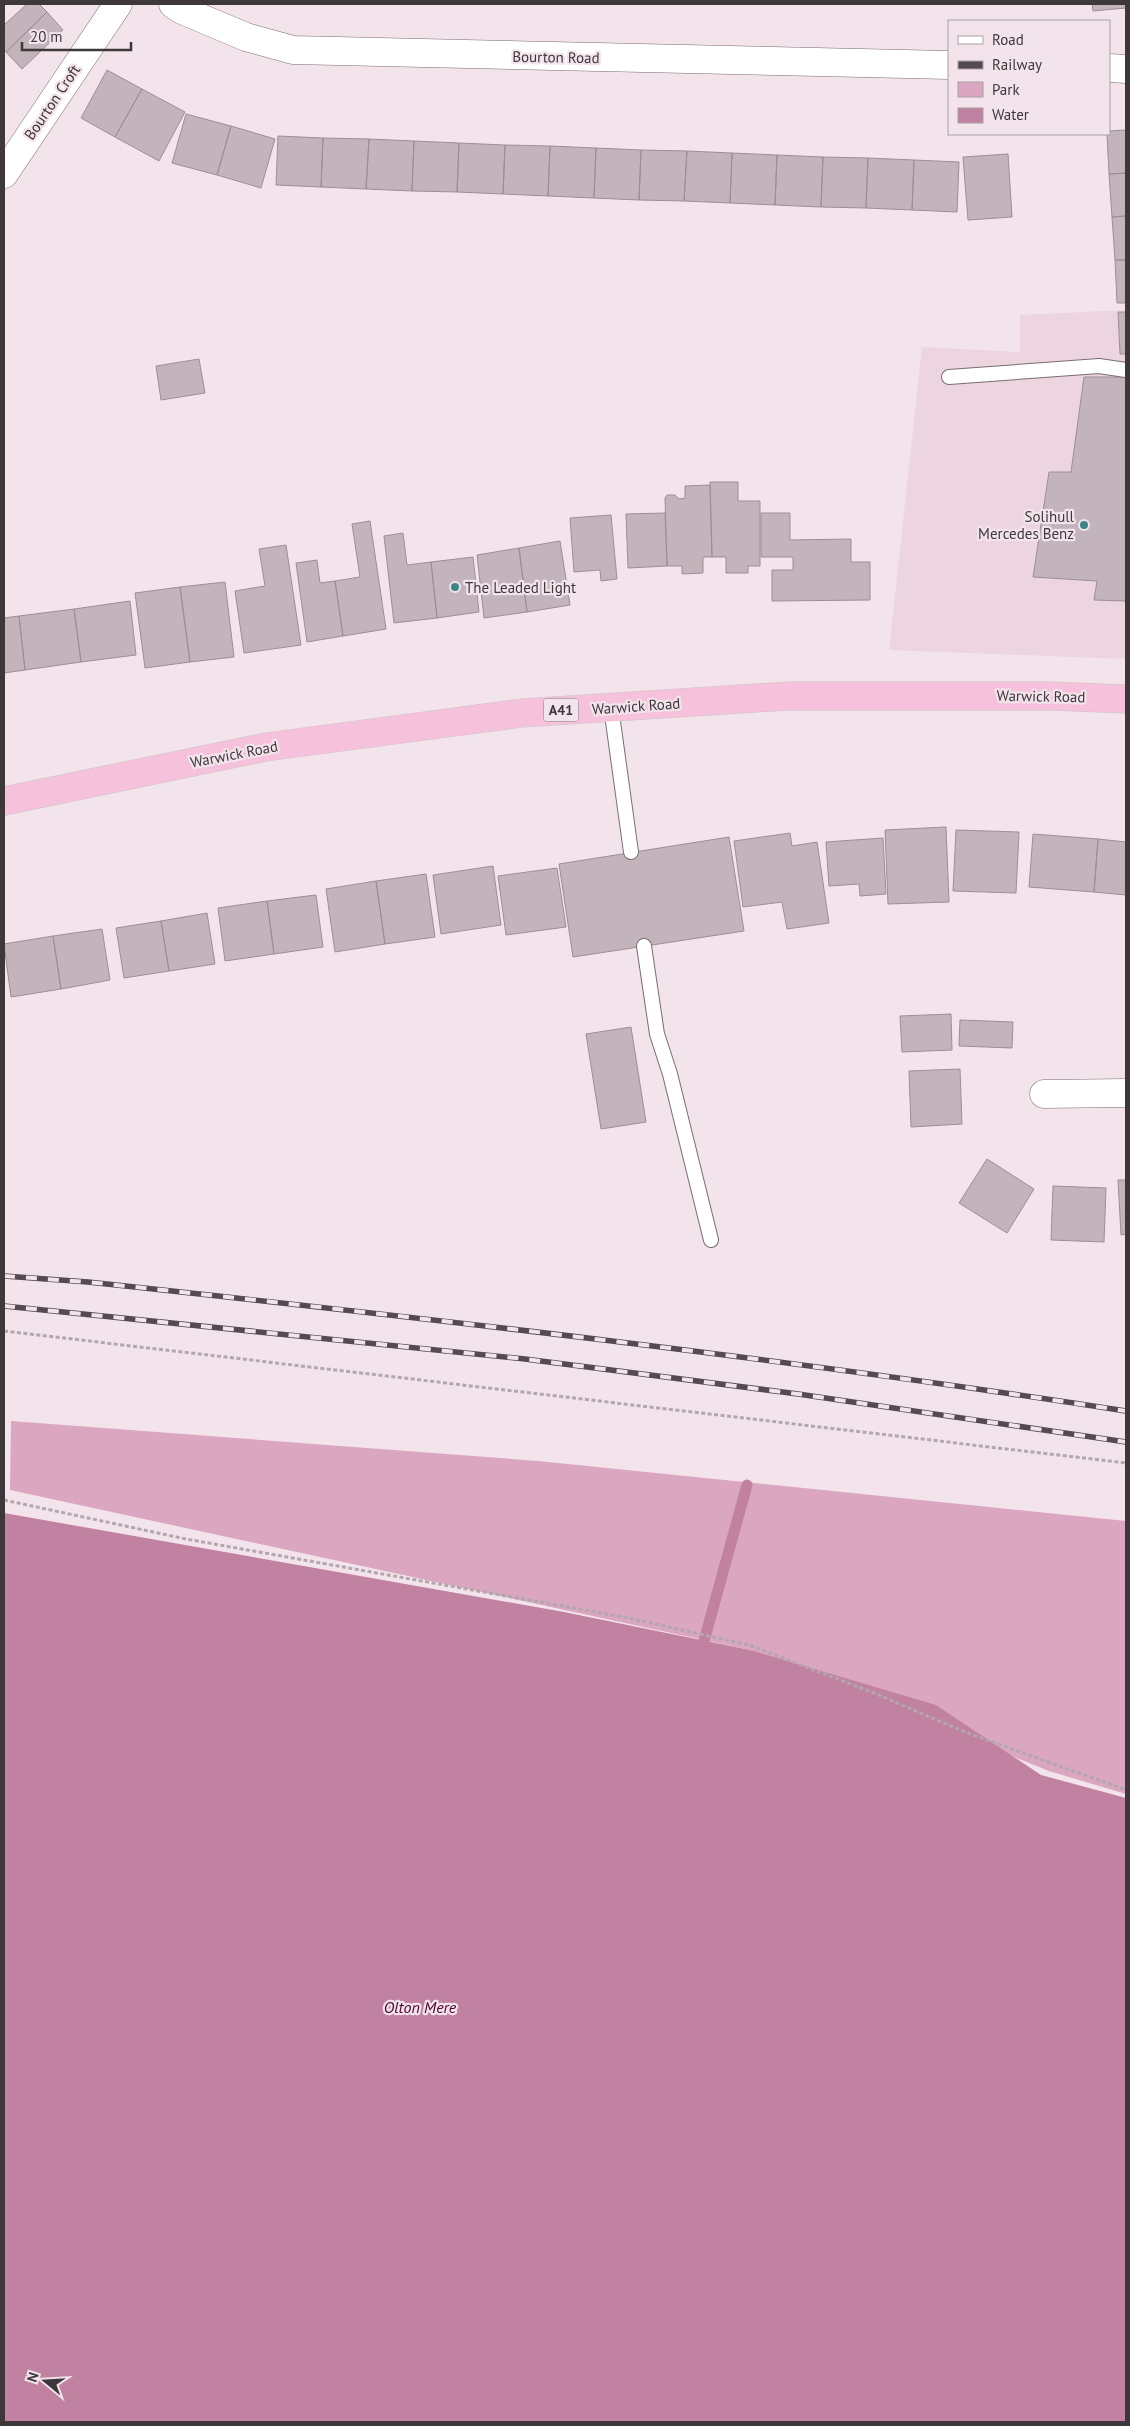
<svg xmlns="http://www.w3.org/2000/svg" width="1130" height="2426" font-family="'PT Sans',sans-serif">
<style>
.built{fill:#edd5e0}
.green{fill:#daa6c0}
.water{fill:#c181a1}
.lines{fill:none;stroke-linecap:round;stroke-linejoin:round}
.stream{stroke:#c181a1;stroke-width:11}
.building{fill:#c3b3ba;stroke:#9d8e95}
.lane-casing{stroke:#7a6c73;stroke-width:16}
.street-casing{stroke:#7a6c73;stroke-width:29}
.highway-casing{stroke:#c9c7c8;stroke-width:29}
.path{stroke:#b3a7ad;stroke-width:3;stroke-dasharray:4 2.5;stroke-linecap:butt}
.lane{stroke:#fff;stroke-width:14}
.street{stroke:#fff;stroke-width:28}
.highway{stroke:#f5c1db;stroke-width:28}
.rail-casing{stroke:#534b4f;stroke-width:5.5}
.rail{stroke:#f3e3eb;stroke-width:4;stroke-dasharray:11;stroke-linecap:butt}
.poi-dot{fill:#3d8587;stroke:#f3e3eb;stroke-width:2}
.labels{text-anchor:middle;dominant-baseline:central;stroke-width:4.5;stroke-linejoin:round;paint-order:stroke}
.shield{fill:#f3e3eb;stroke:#746b70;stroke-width:1}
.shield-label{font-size:14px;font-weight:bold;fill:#3e383b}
.street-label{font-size:15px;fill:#3e383b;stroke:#f3e3eb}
.poi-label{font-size:15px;fill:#3e383b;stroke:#f3e3eb;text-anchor:end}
.water-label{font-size:16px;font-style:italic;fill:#4f0033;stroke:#f3e3eb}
</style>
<rect width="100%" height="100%" fill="#f3e3eb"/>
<path class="built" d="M1126,310v349l-237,-9 33,-303 98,5v-37z"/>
<path class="green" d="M11,1421l527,40 588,60v273l-77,-23 -299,-121 -740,-160z"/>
<path class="water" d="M4,1513l560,99 186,38 186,55 105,70 85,23v624h-1122z"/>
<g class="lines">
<path class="stream" d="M704,1641l43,-156"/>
</g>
<path class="building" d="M27,4h12l8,8 -41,40 -2,-2v-25z
M1092,4h34v4l-33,3z
M47,12l16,18 -41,39 -16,-17z
M107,70l35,19 -27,48 -34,-19z
M142,89l43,23 -26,49 -44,-24z
M186,114l45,12 -14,49 -45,-12z
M231,126l44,13 -14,49 -44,-13z
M1126,130v43l-17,1 -2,-40 2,-3z
M278,136l45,2 -2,49 -45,-2z
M323,138l46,1 -3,50 -45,-2z
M369,139l45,2 -2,50 -46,-2z
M414,141l45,2 -2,49 -45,-1z
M459,143l46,2 -2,49 -46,-2z
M505,145l45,1 -2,50 -45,-2z
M550,146l46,2 -2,50 -46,-2z
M596,148l45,2 -2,50 -45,-2z
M641,150l46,1 -3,50 -45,-1z
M687,151l45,2 -2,50 -46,-2z
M732,153l45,2 -2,50 -45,-2z
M1008,154l4,63 -44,3 -5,-63z
M777,155l46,2 -2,50 -46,-2z
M823,157l45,1 -2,50 -45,-1z
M868,158l46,2 -2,50 -46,-2z
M914,160l45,2 -2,50 -45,-2z
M1126,173v43l-14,1 -3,-43z
M1126,216v44h-11l-3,-43z
M1115,260h11v43h-9z
M1118,312h8v42h-6z
M199,359l6,34 -44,7 -5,-34z
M1084,377h42v224l-32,-1 3,-19 -64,-4 16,-105h22z
M710,482h28v19h22v65h-12v7h-22v-16h-14z
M710,485l2,72h-9v16l-21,1v-8h-15l-2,-68 2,-3h8l4,4 6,-1v-12z
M665,513l2,53 -39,2 -2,-54z
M761,513h29v27l61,-1v23h19v38l-98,1v-31h21v-13h-32z
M611,515l6,64 -16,2 -1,-11 -26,2 -4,-54z
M370,521l16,108 -43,7 -8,-55 25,-4 -8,-53z
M403,533l4,32 24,-3 6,56 -43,5 -10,-87z
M560,541l10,64 -43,7 -8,-64z
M286,545l15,100 -57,8 -9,-62 30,-5 -6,-37z
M519,548l8,64 -43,6 -7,-63z
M473,557l6,55 -42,6 -6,-56z
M317,560l3,23 15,-2 8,55 -36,6 -11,-79z
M225,582l9,75 -44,5 -10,-75z
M180,587l10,75 -45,6 -10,-75z
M130,601l6,54 -55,7 -7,-53z
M74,609l7,53 -56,8 -6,-54z
M19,616l6,54 -21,3v-55z
M946,827l3,75 -61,2 -3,-74z
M956,830l63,2 -3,61 -63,-2z
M790,833l2,13 25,-4 12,81 -42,6 -5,-27 -39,5 -9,-66z
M1033,834l65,5 -4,53 -65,-5z
M729,837l15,94 -171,26 -14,-93z
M883,838l3,56 -26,2 -1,-12 -30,2 -3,-44z
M1098,839l28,3v53l-32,-3z
M493,866l8,59 -60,9 -8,-59z
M557,868l9,59 -60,8 -8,-59z
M426,874l9,63 -50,7 -9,-63z
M376,881l9,63 -50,8 -9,-63z
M316,895l7,52 -49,7 -7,-53z
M267,901l7,53 -49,7 -7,-53z
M207,913l8,51 -46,7 -8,-50z
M161,921l8,50 -45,7 -8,-50z
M102,929l8,51 -49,9 -8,-53z
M53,936l8,53 -50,8 -7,-53z
M951,1014l1,36 -50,2 -2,-36z
M960,1020l53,2 -1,26 -53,-2z
M631,1027l15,95 -45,7 -15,-95z
M960,1069l2,55 -51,3 -2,-56z
M987,1159l47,30 -27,44 -48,-30z
M1118,1180h8v54l-5,1z
M1053,1186l53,2 -2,54 -53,-2z"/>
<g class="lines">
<defs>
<path id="lane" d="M949,377l150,-11 27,4
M611,707l20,145
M644,946l13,88 13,40 41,166"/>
<path id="street" d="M173,4l9,6 64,27 47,13 656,15
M1109,68l17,1
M4,174l114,-170
M1044,1094l82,-1"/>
<path id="highway" d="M4,801l262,-54 256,-34 267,-17h261l76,3"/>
</defs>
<use href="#lane" class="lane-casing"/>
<use href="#street" class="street-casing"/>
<use href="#highway" class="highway-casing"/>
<path class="path" d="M4,1331l1122,132
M4,1500l182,39 438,78 125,28 125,48 91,39 161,58"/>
<use href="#lane" class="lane"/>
<use href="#street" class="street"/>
<use href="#highway" class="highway"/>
<defs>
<path id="rail" d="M4,1276l84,6c347,37 693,76 1038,129
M4,1306l521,53 273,35 328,48"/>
</defs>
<use href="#rail" class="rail-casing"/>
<use href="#rail" class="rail"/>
</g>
<g class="poi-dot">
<circle cx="1084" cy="525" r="5"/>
<circle cx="455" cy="587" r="5"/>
</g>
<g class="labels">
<rect class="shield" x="543.5" y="698.5" width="35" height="23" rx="4"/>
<g class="shield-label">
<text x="561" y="710">A41</text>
</g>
<g class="street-label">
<text transform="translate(556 57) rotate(1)">Bourton Road</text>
<text transform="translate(52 102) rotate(-56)">Bourton Croft</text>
<text transform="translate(1041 696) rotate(1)">Warwick Road</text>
<text transform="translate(636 706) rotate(-4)">Warwick Road</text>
<text transform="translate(234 754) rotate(-11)">Warwick Road</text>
</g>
<g class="poi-label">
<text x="1074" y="516">Solihull<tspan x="1074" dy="17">Mercedes Benz</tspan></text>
<text x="465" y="587" text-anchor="start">The Leaded Light</text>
</g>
<g class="water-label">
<text x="420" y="2007">Olton Mere</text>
</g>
</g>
<rect width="1130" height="2426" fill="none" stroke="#3e383b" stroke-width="10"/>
<rect x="948" y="20" width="162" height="115" fill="#f3e3eb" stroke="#ab9fa5"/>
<rect x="958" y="36" width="25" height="8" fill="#ffffff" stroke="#ab9fa5"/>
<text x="992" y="45" font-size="15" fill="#3e383b">Road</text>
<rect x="958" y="61" width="25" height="8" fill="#534b4f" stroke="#ab9fa5"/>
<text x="992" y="70" font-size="15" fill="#3e383b">Railway</text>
<rect x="958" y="82" width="25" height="15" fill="#daa6c0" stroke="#ab9fa5"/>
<text x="992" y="95" font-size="15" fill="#3e383b">Park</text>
<rect x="958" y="108" width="25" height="15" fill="#c181a1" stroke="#ab9fa5"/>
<text x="992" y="120" font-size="15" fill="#3e383b">Water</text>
<g transform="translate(45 2381) rotate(288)" stroke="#f3e3eb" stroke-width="4" paint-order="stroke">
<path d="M0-4L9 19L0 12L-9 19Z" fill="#3e383b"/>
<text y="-8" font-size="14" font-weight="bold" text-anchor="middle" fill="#3e383b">N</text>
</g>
<path d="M22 42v8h109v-8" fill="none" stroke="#3e383b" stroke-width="2.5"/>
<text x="30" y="42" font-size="15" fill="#3e383b" stroke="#f3e3eb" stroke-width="4" paint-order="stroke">20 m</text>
</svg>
